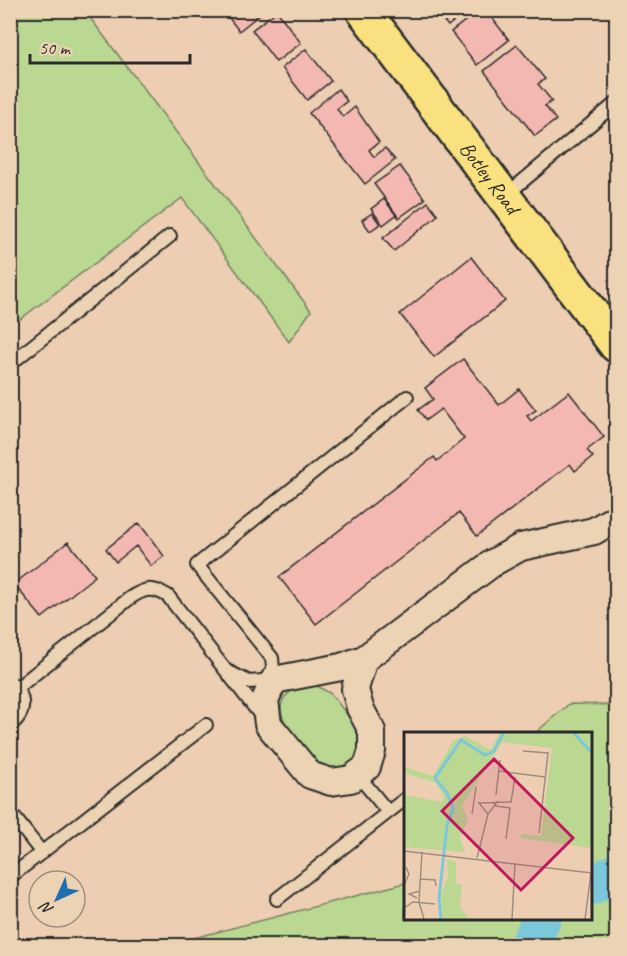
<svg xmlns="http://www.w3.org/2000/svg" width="627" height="956" font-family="Caveat,sans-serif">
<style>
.green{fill:#bad891;stroke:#72825e;stroke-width:1.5}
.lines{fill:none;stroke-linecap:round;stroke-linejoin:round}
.river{stroke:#7bc8da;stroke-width:39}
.building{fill:#f4b8b3;stroke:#2b2b2b;stroke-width:1.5}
.lane-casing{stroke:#2b2b2b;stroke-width:16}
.street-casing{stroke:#2b2b2b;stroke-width:30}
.primary-casing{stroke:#2b2b2b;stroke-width:38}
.lane{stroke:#ebd3b3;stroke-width:12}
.street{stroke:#ebd3b3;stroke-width:26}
.primary{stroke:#fae180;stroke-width:33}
.labels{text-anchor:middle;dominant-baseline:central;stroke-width:6;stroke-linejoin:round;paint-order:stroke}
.street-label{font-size:21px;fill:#2b2b2b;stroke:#ebd3b3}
.inset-river{fill:none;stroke:#7bc8da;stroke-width:3}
.inset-road{fill:none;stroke:#9f8d7d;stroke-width:1.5}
.view{fill:#c2185b;fill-opacity:0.15;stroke:#c2185b;stroke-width:3}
.inset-edge{fill:none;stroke:#2b2b2b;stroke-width:3}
</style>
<rect width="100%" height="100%" fill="#edceb3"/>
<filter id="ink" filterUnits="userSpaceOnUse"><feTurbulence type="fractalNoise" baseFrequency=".0167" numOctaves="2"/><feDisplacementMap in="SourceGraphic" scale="12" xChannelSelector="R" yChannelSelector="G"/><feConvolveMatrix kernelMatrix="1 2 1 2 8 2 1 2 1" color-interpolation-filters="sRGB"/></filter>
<g filter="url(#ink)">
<path class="green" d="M11,10l74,1 226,300 -22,31 -107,-144 -171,128z
M314,684l17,10 26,33 5,9v17l-17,18 -24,-2c-23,-27 -73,-74 -7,-85z
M569,704l47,1v240h-449l238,-62v35h185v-184h-56z"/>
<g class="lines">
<path class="river" d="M590,886l26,-13
M529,946l13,-28"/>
</g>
<path class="building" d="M223,10h42l-26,21z
M435,10h33l-20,16z
M479,10h7l23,30 -32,25 -26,-33z
M277,11l24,32 -25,19 -24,-32z
M517,45l28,34 -7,5 14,17 -7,5 11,14 -21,16 -51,-65z
M306,49l25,32 -24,19 -25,-32z
M338,89l9,12 -10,8 6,8 12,-10 24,35 -10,8 5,7 11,-9 10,12 -30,24 -56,-71z
M400,166l25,33 -26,19 -25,-34z
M384,199l12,16 -13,10 -12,-16z
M428,202l10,13 -44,36 -11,-13z
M372,213l8,11 -10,7 -8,-11z
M471,257l34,44 -71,56 -34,-43z
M463,359l36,46 20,-16 17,21 -9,6 4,5 38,-29 35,45 -17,13 6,7 -18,14 -5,-7 -93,72 -18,-23 -143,111 -37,-47 155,-120 3,4 27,-22 -23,-30 -15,11 -8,-10 15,-11 -8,-11z
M139,523l25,33 -13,10 -15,-20 -20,16 -10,-13z
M68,542l27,34 -53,42 -28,-34z"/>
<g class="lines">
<defs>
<path id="lane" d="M506,195l110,-92
M10,364l160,-128
M229,672l20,10 25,-2 -2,-22 -75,-93 210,-168
M17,688l113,-90c15,-10 22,-11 38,-2l94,121
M10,725c16,-11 16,-29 2,-41
M357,774l31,38
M10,812l32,41
M10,877l196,-152
M277,899l128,-100"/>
<path id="street" d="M364,659l-9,30 5,19 12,23v20l-5,16 -16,12 -20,3 -21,-7 -42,-51 -3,-24 9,-20 67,-13 23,-8 130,-97 27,-15 73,-16 22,-13"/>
<g id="primary">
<path id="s1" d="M363,10l253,335"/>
</g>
</defs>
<use href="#lane" class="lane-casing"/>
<use href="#street" class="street-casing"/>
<use href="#primary" class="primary-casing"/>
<use href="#lane" class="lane"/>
<use href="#street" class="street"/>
<use href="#primary" class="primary"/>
</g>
</g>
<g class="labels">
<g class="street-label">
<text stroke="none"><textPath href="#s1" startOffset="210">Botley Road</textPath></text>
</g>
</g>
<g transform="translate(404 732)">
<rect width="188" height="188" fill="#edceb3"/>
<path d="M96,0h91v116l-70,-10v-4l20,2 11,-88 -50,-6 -40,64 6,13 -8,19 5,14 -61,-5v-52l38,7 2,-5 -8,-14 -32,-10v-6l29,9 20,-35 12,-5 26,14zM43,127l9,3v22h6l-2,23 9,12h-26l-2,-25 7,-17z" fill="#bad891"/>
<path class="inset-river" d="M169,0l19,21M37,187l-2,-21 8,-73 6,-16 -6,-16 -12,-15 26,-38 24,15 9,-4 10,-19"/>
<path class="inset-road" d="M119,19l25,2 -9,80M95,39l46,6M92,63l4,-35M89,70l3,4 14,2 -4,31M68,82l4,-27M84,82l-9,-11 32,-1 4,-25M0,119l188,22M18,120l-3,50 5,17M73,126l11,-44 10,-13M17,147l14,1 1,6M0,153l5,-11 -3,-7M13,166l-8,-4 11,-3M0,176l9,-6 22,2M108,187l3,-56M181,187l6,-46"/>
<path class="view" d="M90,27l79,79 -52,52 -79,-79z"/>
<rect width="188" height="188" class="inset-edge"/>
</g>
<rect width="627" height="956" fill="none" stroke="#ebd3b3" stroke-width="36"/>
<rect x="18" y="18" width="591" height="920" fill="none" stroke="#2b2b2b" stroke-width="2" filter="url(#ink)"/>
<g transform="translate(57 899) rotate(225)"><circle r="28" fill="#ebd3b3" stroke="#9e907d" stroke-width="1.5"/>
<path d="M0-4.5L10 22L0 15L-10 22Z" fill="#1f6fb2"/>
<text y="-9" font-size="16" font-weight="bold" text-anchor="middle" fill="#2b2b2b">N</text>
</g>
<path d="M30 54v9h160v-9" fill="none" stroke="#2b2b2b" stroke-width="3"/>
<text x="39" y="54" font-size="18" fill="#2b2b2b" stroke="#ebd3b3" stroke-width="4.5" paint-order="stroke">50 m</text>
</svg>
